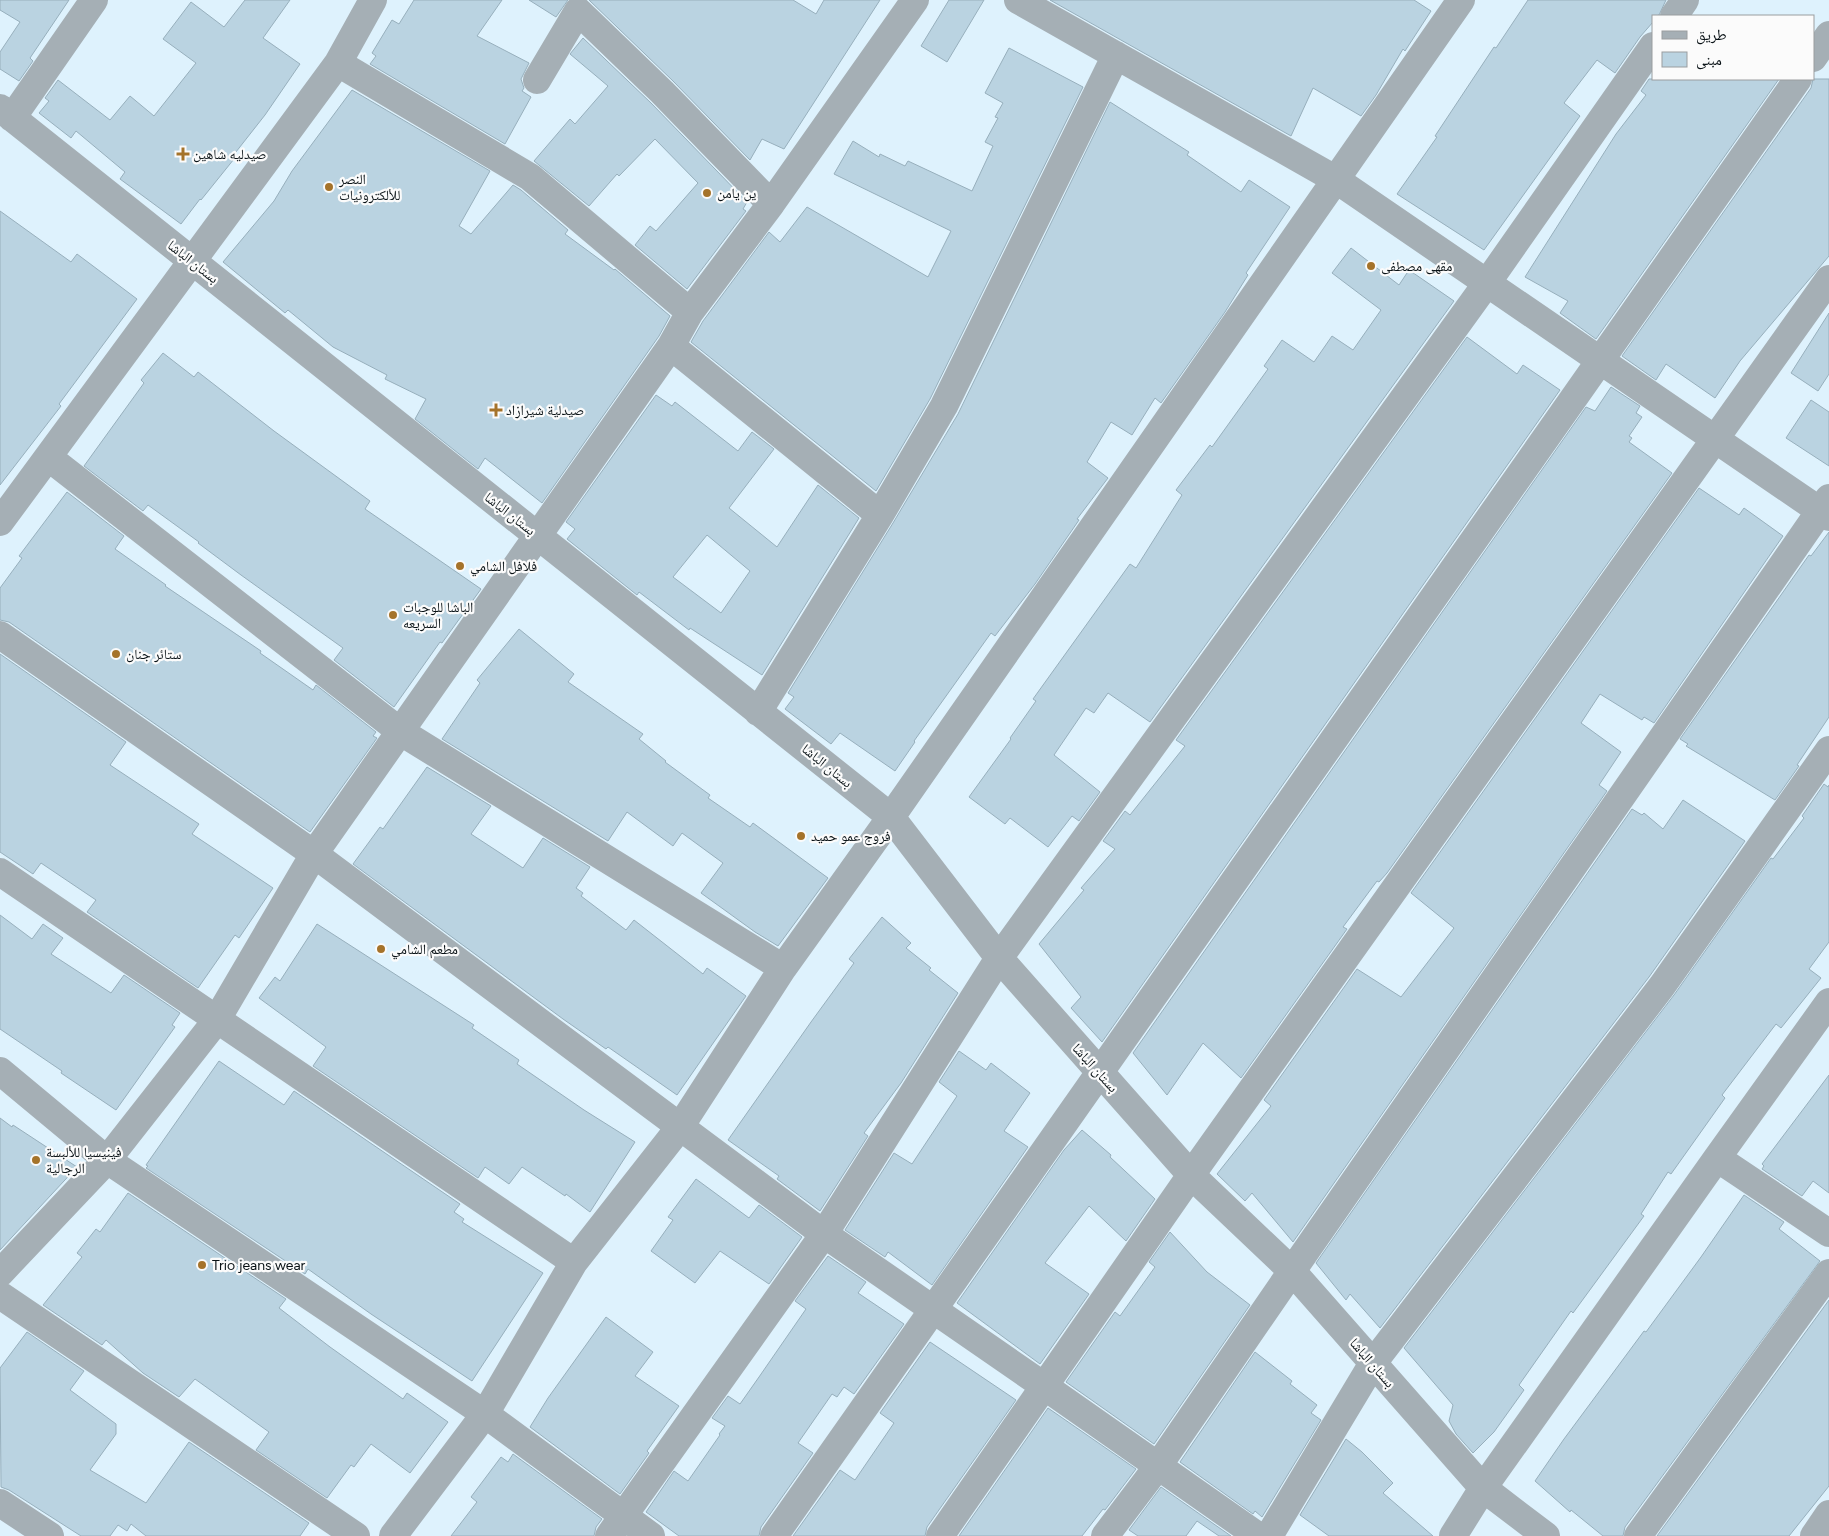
<svg xmlns="http://www.w3.org/2000/svg" width="1829" height="1536" font-family="Figtree,'Noto Naskh Arabic',sans-serif">
<style>
.building{fill:#bad3e1;stroke:#97afbc;fill-rule:evenodd}
.lines{fill:none;stroke-linecap:round;stroke-linejoin:round}
.minor{stroke:#a5afb5;stroke-width:28}
.poi-dot{fill:#a5732a;stroke:#fbfbfb;stroke-width:2}
.labels{text-anchor:middle;dominant-baseline:central;stroke-width:4.5;stroke-linejoin:round;paint-order:stroke}
.poi-label{font-size:14px;fill:#081115;stroke:#fbfbfb;text-anchor:start}
.street-label{font-size:14px;fill:#081115;stroke:#fbfbfb}
</style>
<rect width="100%" height="100%" fill="#def2fd"/>
<path class="building" d="M0,0h69l-39,58 3,3 -14,20 -19,-12v-17l20,-30 -20,-12z
M245,0h45l-27,38 37,26 -35,51 -33,42 2,2 -33,41 -1,-1 -19,25 -61,-45 5,-7 -49,-41 -5,7 -32,-25 10,-12 -4,-3 13,-18 52,40 20,-24 24,20 42,-53 -33,-24 28,-37 33,25z
M414,0h88l-25,36 52,27 -8,16 3,9 -2,3 9,6 -26,47 -135,-80 6,-8 -4,-3 20,-33 7,4z
M529,0h39l-12,17z
M589,0h204l23,14 8,-14h56l-96,149 -22,-10 -12,21 -77,-79z
M949,0h35l-37,62 -26,-16z
M1050,0h364l17,11 -26,40 -2,-2 -27,46 -15,21 -48,-28 -22,48z
M1528,0h138l-7,15 -2,1h-4v6l-13,15 -25,36 -18,-13 -33,43 16,13 -96,134 -87,-56 40,-57 -2,-1 59,-89 2,1z
M583,38l68,65 96,99 -4,7 3,2 -59,78 -52,-44 15,-19 6,5 42,-48 -43,-44 -36,37 -2,-2 -28,32 -55,-45 36,-42 5,5 33,-38 -38,-32z
M1009,48l74,39 -153,312 -54,92 -185,-149 12,-21 66,-89 11,10 27,-35 121,70 23,-46 -117,-57 19,-33 26,16 1,-3 25,12 3,-5 64,30 21,-45 -8,-4 13,-24 -3,-1 8,-14 -18,-10z
M1649,79h130l-183,260 -36,-26 8,-12 -43,-24 91,-143 30,-39 -5,-4z
M1813,79h16v177l-89,105 -25,37 -49,-34 -10,16 -34,-24 189,-268z
M352,90l138,81 -31,55 12,8 42,-49 8,5 47,40 -3,4 49,36 1,-1 55,47 -11,20 -117,167 -57,-45 -7,11 -63,-50 11,-20 -41,-20 2,-4 -54,-28 -45,-37 -3,3 -62,-51 51,-61 18,-30z
M1110,102l79,50 -2,3 54,37 8,-12 41,27 -44,66 2,2 -23,37 -64,91 -6,-5 -23,37 -21,-13 -24,40 21,16 -31,41 2,1 -44,64 -40,52 -4,-3 -77,108 1,1 -20,29 -55,-38 -9,11 -46,-35 9,-12 -6,-4 105,-170 65,-109z
M0,211l71,51 6,-8 60,45 -78,105 2,2 -61,79z
M1351,248l48,37 10,-15 45,31 -304,421 -42,-29 -14,20 -8,-5 -32,47 46,37 -21,29 -7,-5 -24,31 -38,-29 -5,6 -36,-27 42,-58 -1,-1 26,-37 -3,-2 97,-135 6,4 46,-73 -6,-5 34,-45 2,2 56,-78 -4,-3 18,-26 32,22 18,-26 21,14 28,-40 -49,-37z
M1829,313v61l-11,17 -27,-18z
M1467,337l50,37 6,-9 37,25 -458,652 -31,-34 10,-11 -42,-53 45,-54 -3,-2 34,-39 -12,-8 22,-30 5,4 55,-69 -9,-6z
M163,353l31,24 4,-5 76,59 96,70 -5,8 116,80 -39,54 -2,-1 -46,65 -60,-47 9,-12 -102,-73 -43,-32 1,-1 -51,-37 -5,6 -59,-45 60,-83 -3,-3z
M1611,387l29,19 -4,7 6,4 -13,19 3,2 -3,4 43,31 -285,400 -8,9 -2,-1 -34,46 4,2 -106,149 -38,-35 -36,52 -34,-42 453,-646 9,4z
M656,395l16,11 3,-4 63,49 14,-19 22,17 -45,59 48,39 41,-62 41,33 -97,157 -72,-47 -1,2 -50,-38 -2,3 -70,-56 8,-10 -9,-7zM707,535l43,36 -29,42 -48,-36z
M1811,400l18,12v54l-43,-28z
M1699,488l40,27 5,-7 39,28 -129,187 -10,-6 -2,3 -42,-26 -19,29 40,29 -22,33 8,6 -314,451 -41,-49 -7,8 -28,-27 54,-68 -7,-6 93,-131 44,28 53,-69 -43,-35z
M67,492l57,44 -9,13 51,36 -1,1 96,65 -1,2 53,37 3,-5 60,47 -3,4 4,2 -67,94 -301,-210 -9,-2v-32l22,-30 -3,-2z
M1829,532v185l-32,48 2,1 -24,34 -89,-54 2,-2 -8,-5 129,-184 2,1z
M519,629l55,45 -6,8 75,52 -4,5 27,22 -1,1 45,33 -2,3 42,29 3,-4 75,55 -50,68 -23,-14 -54,-39 22,-30 -41,-30 -9,13 -46,-34 -19,29 -166,-102 38,-56 -3,-3z
M0,654l126,88 -16,23 89,59 -7,10 81,54 -34,50 -4,-3 -37,53 -111,-76 9,-12 -55,-37 -8,11 -33,-22z
M427,767l64,39 -20,28 52,34 20,-30 47,29 -14,21 7,5 -2,3 45,34 8,-10 69,54 4,-6 39,28 -69,99 -69,-48 -2,2 -43,-30 -210,-155 27,-37 3,2z
M1824,784l4,3 1,-2v157l-20,27 12,9 -40,50 -5,-4 -54,71 3,3 -54,76 -3,-2 -27,42 3,2 -71,97 -2,-2 -52,74 5,5 -30,42 -21,21 -17,-19 -7,-13 4,-16 -49,-57 270,-353 97,-137 2,1 31,-41 -2,-2z
M1683,800l62,41 -96,136 -269,351 -30,-34 -4,6 -30,-37 316,-454 10,6 2,-2 19,16z
M0,915l32,24 11,-15 20,14 -12,16 60,39 13,-18 56,38 -8,12 3,2 -59,83 -55,-37 1,-2 -62,-42z
M882,917l29,26 -5,5 25,20 -2,2 29,23 -57,90 -37,50 4,3 -48,75 -43,-32 2,-3 -51,-36 83,-118 43,-59 -5,-4z
M317,924l157,101 -2,3 47,32 -2,4 67,46 51,32 -45,70 -24,-18 -1,2 -43,-29 -13,17 -24,-17 -7,11 -165,-112 13,-19 -67,-49 16,-21 5,4z
M959,1051l27,19 5,-7 39,30 -26,38 24,16 -96,138 -44,-33 -3,5 -40,-27 49,-77 18,11 45,-68 -18,-14z
M219,1061l65,44 10,-14 166,113 -6,8 10,7 -2,3 81,51 -71,108 -101,-67 -63,-45 -3,5 -159,-106 2,-2 -2,-1z
M1829,1075v118l-16,-12 -11,15 -40,-27 2,-3 -2,-2z
M0,1118l12,9 1,-2 64,42 -77,83z
M1082,1130l29,25 -1,2 45,42 -29,42 -37,-35 -44,57 44,31 -49,70 -83,-61 107,-153z
M696,1179l53,39 10,-13 43,32 -33,47 -49,-33 -25,32 -44,-32 22,-31 -5,-3z
M128,1193l158,106 -7,9 51,39 73,52 4,-6 41,29 -38,51 -39,-29 -17,23 -3,-2 -24,33 -71,-48 13,-18 -74,-53 -16,18 -36,-24 -37,-33 -4,5 -59,-40 39,-48 -5,-4 19,-24 4,3z
M1744,1195l40,27 -5,7 41,32 -195,266 -2,9h-20l-32,-26 -1,2 -35,-31 29,-42 80,-108 2,1 55,-75z
M1170,1232l37,40 43,33 -96,139 -88,-62 49,-70 5,4 35,-49 -6,-5z
M828,1256l38,26 -8,11 46,31 -50,70 -10,-7 -7,10 -5,-3 -34,49 15,10 -52,74 -2,9h-80l-33,-24 28,-41 14,10 32,-46 -1,-1 6,-8 -13,-8 16,-22 12,8 19,-27 47,-68 -11,-8z
M1829,1300v186l-40,50h-132z
M606,1317l47,35 -18,24 44,30 -32,45 2,2 -29,41 -90,-67 18,-29z
M27,1332l57,39 -14,19 46,34v10l-26,36 56,33 43,-61 120,81 -9,13h-154l-15,-12 -4,7 -9,-6 -8,11h-29l-72,-46 -8,-3 -1,-119z
M930,1342l86,58 -89,127 -2,9h-132l47,-66 15,10 39,-57 -14,-10z
M1255,1352l37,29 -2,3 27,21 -6,8 10,7 -59,97 -7,-6 -2,3 -73,-52z
M1048,1408l88,61 -31,41 -2,-1 -21,27h-123z
M1346,1439l16,13 31,31 -10,10 50,43h-104l-29,-21z
M513,1454l89,65 -6,8 -2,9h-143l26,-34 -6,-5 30,-40 7,5z
M1161,1487l70,49h-12l-22,-15 -11,15h-48l-9,-6z"/>
<g class="lines">
<path class="minor" d="M1018,0l317,179 494,338
M1674,16l11,-16
M1813,58l16,-23
M338,63l192,114 160,135
M537,80l41,-69 84,81 109,112
M0,108l891,709 108,141 192,217 101,96 191,217 63,48
M12,118l82,-118
M671,346l209,169
M48,457l353,275 382,236
M0,522l338,-459 35,-63
M0,635l314,219 510,380 220,152 214,150
M758,712l122,-197 64,-109 172,-351
M0,872l574,390
M0,1071l107,89 378,254 166,122
M1717,1158l112,75
M0,1273l107,-113 109,-139 98,-167 357,-508 19,-34 81,-108 144,-204
M0,1295l356,241
M0,1503l50,33
M393,1536l92,-122 89,-152 106,-135 103,-159 108,-151 570,-817
M609,1536l215,-302 175,-276 488,-675 166,-237
M774,1536l1024,-1457
M940,1536l251,-361 638,-896
M1105,1536l53,-70 134,-195 537,-773
M1269,1536l104,-173 289,-377 167,-236
M1453,1536l30,-48 234,-330 112,-156
M1638,1536l191,-263
M1814,1536l15,-22"/>
</g>
<g class="poi-dot">
<path d="M180.5 146.5h5v5h5v5h-5v5h-5v-5h-5v-5h5z"/>
<circle cx="329" cy="187" r="5"/>
<circle cx="707" cy="193" r="5"/>
<circle cx="1371" cy="266" r="5"/>
<path d="M493.5 402.5h5v5h5v5h-5v5h-5v-5h-5v-5h5z"/>
<circle cx="460" cy="566" r="5"/>
<circle cx="393" cy="615" r="5"/>
<circle cx="116" cy="654" r="5"/>
<circle cx="801" cy="836" r="5"/>
<circle cx="381" cy="949" r="5"/>
<circle cx="36" cy="1160" r="5"/>
<circle cx="202" cy="1265" r="5"/>
</g>
<g class="labels">
<g class="poi-label">
<text x="193" y="154">صيدليه شاهين</text>
<text x="339" y="179">النصر<tspan x="339" dy="16">للألكترونيات</tspan></text>
<text x="717" y="193">ين يامن</text>
<text x="1381" y="266">مقهى مصطفى</text>
<text x="506" y="410">صيدلية شيرازاد</text>
<text x="470" y="566">فلافل الشامي</text>
<text x="403" y="607">الباشا للوجبات<tspan x="403" dy="16">السريعه</tspan></text>
<text x="126" y="654">ستائر جنان</text>
<text x="811" y="836">فروج عمو حميد</text>
<text x="391" y="949">مطعم الشامي</text>
<text x="46" y="1152">فينيسيا للألبسة<tspan x="46" dy="16">الرجالية</tspan></text>
<text x="212" y="1265">Trio jeans wear</text>
</g>
<g class="street-label">
<text transform="translate(193 262) rotate(38)">بستان الباشا</text>
<text transform="translate(510 514) rotate(38)">بستان الباشا</text>
<text transform="translate(827 766) rotate(39)">بستان الباشا</text>
<text transform="translate(1095 1068) rotate(48)">بستان الباشا</text>
<text transform="translate(1372 1363) rotate(49)">بستان الباشا</text>
</g>
</g>
<rect x="1652" y="15" width="162" height="65" fill="#fbfbfb" stroke="#9a9d9f"/>
<rect x="1662" y="31" width="25" height="8" fill="#a5afb5" stroke="#9a9d9f"/>
<text x="1696" y="40" font-size="15" fill="#081115">طريق</text>
<rect x="1662" y="52" width="25" height="15" fill="#bad3e1" stroke="#9a9d9f"/>
<text x="1696" y="65" font-size="15" fill="#081115">مبنى</text>
</svg>
